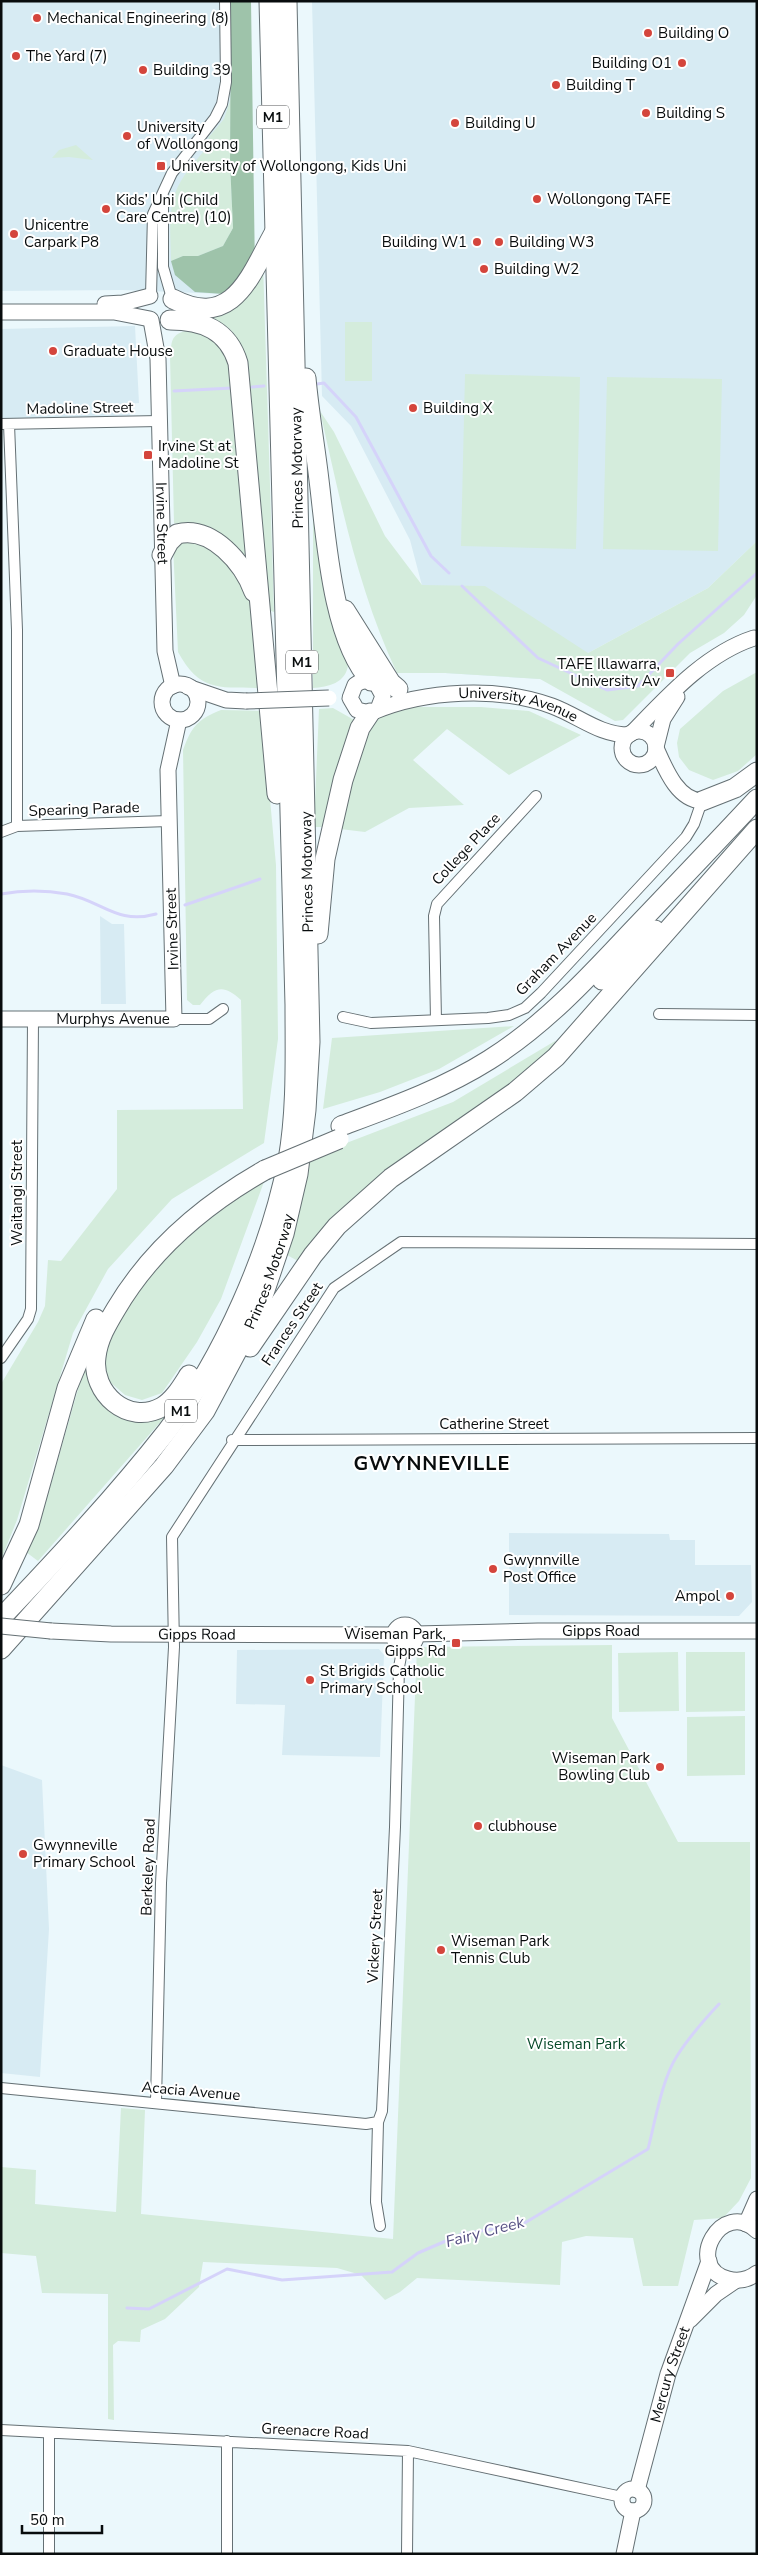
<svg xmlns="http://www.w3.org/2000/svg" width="758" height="2555" font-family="'Nunito Sans',sans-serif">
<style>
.built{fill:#d7ebf3}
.green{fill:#d4ecdc}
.forest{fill:#9ec3aa}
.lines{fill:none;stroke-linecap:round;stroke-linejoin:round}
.stream{stroke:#d5d3fa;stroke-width:3}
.street-casing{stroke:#657074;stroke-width:12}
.secondary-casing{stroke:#657074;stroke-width:17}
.highway-casing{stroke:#657074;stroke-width:21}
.street{stroke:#fff;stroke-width:10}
.secondary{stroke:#fff;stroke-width:15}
.highway{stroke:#fff;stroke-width:19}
.secondary-bridge-casing{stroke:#657074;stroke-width:17;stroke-linecap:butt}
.highway-bridge-casing{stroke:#657074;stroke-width:21;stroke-linecap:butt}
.secondary-bridge{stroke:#fff;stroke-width:15}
.highway-bridge{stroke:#fff;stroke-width:19}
.poi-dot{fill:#d4453c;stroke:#fff;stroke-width:2}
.labels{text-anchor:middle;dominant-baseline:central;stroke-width:4;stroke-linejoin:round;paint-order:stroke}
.shield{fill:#fff;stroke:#525556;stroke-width:1}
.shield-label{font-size:14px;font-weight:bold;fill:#080c0d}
.poi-label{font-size:15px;fill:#080c0d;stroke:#fff;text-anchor:start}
.street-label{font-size:15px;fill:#080c0d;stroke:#fff}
.park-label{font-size:15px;fill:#074929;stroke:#fff}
.water-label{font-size:16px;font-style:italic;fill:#554f83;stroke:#fff}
.district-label{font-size:20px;font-weight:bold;letter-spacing:1px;fill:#080c0d;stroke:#fff}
</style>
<rect width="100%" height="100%" fill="#ebf8fc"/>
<path class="built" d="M1,1h250l-27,293 -102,-4 -121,1z
M312,1h445v540l-49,47 -168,91 -95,-6 -35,-133 -59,-114 -29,-30z
M135,326l4,77 -10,1 1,12 -129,4v-91z
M100,916l12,8h12l2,80h-25z
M509,1533l160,1 1,6h25v25h56l1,37 -13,14 -230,-1z
M379,1649l5,6 -4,102 -98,-2 3,-50 -49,-1 1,-54z
M1,1765l41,15 7,149 -9,148 -39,-4z"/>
<path class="green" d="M231,98l-1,64 3,66 -10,18 -25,10h-15l-12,5c0,-26 -5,-56 10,-80 8,-14 21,-27 31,-40l-4,-3 16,-19z
M76,145l17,15 -24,-3 -17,1 7,-8z
M263,263l11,349 -9,-3 -23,-258 -11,-21 -27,-19z
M345,322h27v59h-27z
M188,330c30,6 30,10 43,35l18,196c-24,-20 -45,-30 -75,-38l-4,-167c2,-17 1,-21 18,-26z
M465,374l115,3 -4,172 -115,-3z
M607,377l115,2 -4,172 -115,-2z
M320,411l14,21 51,104 37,49 63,1 103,67 120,-65 49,-47v54l-13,20 -20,18 -34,20 -67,67 -8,1 -75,-42 -95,-6h-48c-39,-83 -57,-173 -77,-262z
M313,519l18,90 17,56c-2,18 -20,22 -35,23z
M179,536l41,15 28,43 5,15 6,79c-41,-1 -59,4 -81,-36l-5,-106z
M757,672v82l-19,17 -25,9 -24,-10 -10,-13 -2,-14 3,-14 43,-38z
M400,707h81l48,4 52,24 -72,40 -62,-46 -34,31 51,45 -55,3 -44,24 -25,-3c6,-25 16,-92 36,-109 7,-5 16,-9 24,-13z
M333,708l23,13 -34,106h-8l5,-118z
M221,710l41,1 14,154 2,174 -14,104 -92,56 -64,70 -35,64 -56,187 -16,40v-176l37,-62 7,-16 3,-46 13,1 56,-72v-79l126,-1 -2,-109c-18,-17 -27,-13 -41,5h-7l-6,-5 -4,-250c9,-24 14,-30 38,-40z
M514,1026l-75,43 -59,23 -57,17 9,-71z
M555,1041l2,3 -50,46 -122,83 -52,44 -35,44 -11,-6 23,-98 143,-55z
M265,1179l-44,120 -24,43 -35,51 -20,7 -17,-5 -15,-13 -6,-16 3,-23 36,-65 55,-56z
M86,1361l3,18 11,23 27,16 43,-7 -132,150 -12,-9 19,-47z
M612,1645v73l66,124h72l1,336 -12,23 -16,17 -29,2 -16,66h-35l-10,-48 -47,-2 -24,6 -2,43 -143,-7 -17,14 -15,8 -24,-25 -24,-7 -134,-6 -4,25 -34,32 -24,11 -1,12 -22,-1 -5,4 1,75 -6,-1v-125l-66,-1 -6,-37 -35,-3v-86l35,3 -1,34 81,8 5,-104 24,2 -4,104 252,25 24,-592z
M678,1652l1,59 -60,1 -1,-59z
M686,1652h59v59l-59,1z
M745,1716v59l-58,1v-59z"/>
<path class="forest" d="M231,1h20l4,270 -31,23 -29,-2 -20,-17 -4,-14 12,-5h15l25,-10 10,-18 -3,-66z"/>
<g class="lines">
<path class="stream" d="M317,384l7,-1 32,34 75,139 18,17
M252,387l12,-1
M174,391l58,-3
M462,586l76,72 69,32 31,-4 40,-42 79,-71
M1,894c22,-4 44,-4 66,0 35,7 50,31 89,20
M185,905l75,-26
M127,2308l22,1 78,-40 55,11 110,-8 26,-19 44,-19 61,-10 125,-75c7,-27 14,-70 29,-93 12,-19 27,-36 42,-52"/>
<defs>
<path id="street" d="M163,196v71l9,31
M151,296l2,-82 19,-41 43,-55 7,-14 4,-22 -1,-81
M1,424l158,-3
M9,424l8,206v196
M1,832l16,-6 152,-5
M659,1014l98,1
M343,1017l28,6 117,-5 21,-3 16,-7 16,-15 145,-156 8,-13 8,-23
M174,1019h35l14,-10
M436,1020l-2,-104 3,-12 99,-108
M1,1358l27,-39 3,-10 2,-290
M232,1440l525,-2
M1,2088l365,36 12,-2
M156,2102l5,-219 13,-236 -2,-110 162,-249 67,-46 356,2
M380,2226l-4,-24 2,-80 4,-11 13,-284 4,-160 4,-21
M1,2430l407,21 214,46
M49,2433v121
M227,2441v113
M407,2554l1,-103"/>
<g id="secondary">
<path d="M105,304l18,-1 27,-7"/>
<path d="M1,312h113l36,7"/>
<path id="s1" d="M151,320l7,39 7,292 8,35"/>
<path d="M376,683l7,13 -5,13 -8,4 -13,-3 -7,-12 5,-13c8,-6 14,-5 23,-1"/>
<circle cx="180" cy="702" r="18"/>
<path d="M188,687l38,13 20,1"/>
<path id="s2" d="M373,712c52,-22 125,-26 179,-6 27,10 47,29 77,29"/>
<circle cx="639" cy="748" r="17"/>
<path d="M632,733c35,-36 73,-79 122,-95"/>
<path d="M656,747l7,-28 14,-22"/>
<path d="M656,748c9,20 21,52 46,53"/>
<path id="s3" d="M1,1019h173l-6,-249 11,-50"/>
<circle cx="405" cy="1636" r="11"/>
<path id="s4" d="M51,1631l60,3 283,1"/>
<path id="s5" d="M416,1634l122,-3h219"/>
<path d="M746,2224l11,-25"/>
<path d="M757,2231c-35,-34 -74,36 -29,48 11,3 20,1 29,-6"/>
<path d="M690,2320l26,-26 19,-13"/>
<circle cx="633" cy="2500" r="11"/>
<path id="s6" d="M637,2490l31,-116 41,-113"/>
<path d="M624,2554l9,-43"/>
</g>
<g id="highway">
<path d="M173,299c60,31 77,-23 101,-66"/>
<path d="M170,320c33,0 58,10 68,43l39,431"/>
<path d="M306,378c3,34 9,68 13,102 7,56 13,160 52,201"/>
<path d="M162,555l7,-13 8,-8c35,-9 67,30 77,58"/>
<path d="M345,610l46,73 7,6"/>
<path d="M702,801l33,-13 22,-16"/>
<path d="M318,934l7,-75 18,-79 17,-52 10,-15"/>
<path d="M602,980l53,-50"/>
<path d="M341,1126c51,-19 102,-37 148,-66 54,-34 97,-80 140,-126 43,-45 86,-90 128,-135"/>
<path d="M250,1347l63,-92 24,-29 54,-48 124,-86 41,-35 201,-228"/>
<path d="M189,1375c-7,11 -15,25 -27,32 -34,19 -71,-14 -66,-50 2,-18 11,-33 20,-48 36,-61 89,-105 149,-139"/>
<path d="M1,1585l28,-60 38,-137 29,-69"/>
<path d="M1,1618c57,-60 115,-122 166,-187 57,-74 103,-180 121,-271 9,-51 7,-104 7,-155l-26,-1004"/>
<path id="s7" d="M1,1649l163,-183 41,-55 41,-77 16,-35 22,-65 14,-60 8,-64 4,-68 -23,-1041"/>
</g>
</defs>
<use href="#street" class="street-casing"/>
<use href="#secondary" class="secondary-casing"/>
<use href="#highway" class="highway-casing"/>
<use href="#street" class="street"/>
<use href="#secondary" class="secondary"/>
<use href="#highway" class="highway"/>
<defs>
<path id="secondary-bridge" d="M246,701l83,-3
M1,1626l50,5"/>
<path id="highway-bridge" d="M265,1170l74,-31"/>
</defs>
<use href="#secondary-bridge" class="secondary-bridge-casing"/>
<use href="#highway-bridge" class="highway-bridge-casing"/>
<use href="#secondary-bridge" class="secondary-bridge"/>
<use href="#highway-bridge" class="highway-bridge"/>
</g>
<g class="poi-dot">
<circle cx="37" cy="18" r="5"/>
<circle cx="648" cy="33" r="5"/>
<circle cx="16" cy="56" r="5"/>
<circle cx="682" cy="63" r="5"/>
<circle cx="143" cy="70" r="5"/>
<circle cx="556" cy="85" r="5"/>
<circle cx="646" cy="113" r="5"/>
<circle cx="455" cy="123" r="5"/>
<circle cx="127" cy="136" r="5"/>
<rect x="156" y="161" width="10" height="10" rx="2.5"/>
<circle cx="537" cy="199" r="5"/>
<circle cx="106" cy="209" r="5"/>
<circle cx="14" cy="234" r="5"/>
<circle cx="477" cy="242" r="5"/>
<circle cx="499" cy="242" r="5"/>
<circle cx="484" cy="269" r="5"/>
<circle cx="53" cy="351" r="5"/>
<circle cx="413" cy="408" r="5"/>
<rect x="143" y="450" width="10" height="10" rx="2.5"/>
<rect x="665" y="668" width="10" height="10" rx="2.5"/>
<circle cx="493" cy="1569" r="5"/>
<circle cx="730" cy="1596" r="5"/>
<rect x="451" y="1638" width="10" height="10" rx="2.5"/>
<circle cx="310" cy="1680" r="5"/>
<circle cx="660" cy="1767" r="5"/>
<circle cx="478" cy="1826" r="5"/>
<circle cx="23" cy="1854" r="5"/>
<circle cx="441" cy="1950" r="5"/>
</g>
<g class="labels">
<g class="shield">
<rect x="257" y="105.5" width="32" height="23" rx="4"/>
<rect x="286" y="650.5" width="32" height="23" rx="4"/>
<rect x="165" y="1399.5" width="32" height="23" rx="4"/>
</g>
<g class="shield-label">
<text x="273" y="117">M1</text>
<text x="302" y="662">M1</text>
<text x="181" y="1411">M1</text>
</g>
<g class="poi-label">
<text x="47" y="18">Mechanical Engineering (8)</text>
<text x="658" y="33">Building O</text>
<text x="26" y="56">The Yard (7)</text>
<text x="672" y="63" text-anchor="end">Building O1</text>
<text x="153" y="70">Building 39</text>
<text x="566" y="85">Building T</text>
<text x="656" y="113">Building S</text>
<text x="465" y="123">Building U</text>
<text x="137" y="127">University<tspan x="137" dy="17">of Wollongong</tspan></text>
<text x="171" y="166">University of Wollongong, Kids Uni</text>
<text x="547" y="199">Wollongong TAFE</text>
<text x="116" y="200">Kids’ Uni (Child<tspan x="116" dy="17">Care Centre) (10)</tspan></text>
<text x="24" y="225">Unicentre<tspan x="24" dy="17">Carpark P8</tspan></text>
<text x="467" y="242" text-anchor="end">Building W1</text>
<text x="509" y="242">Building W3</text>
<text x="494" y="269">Building W2</text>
<text x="63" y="351">Graduate House</text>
<text x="423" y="408">Building X</text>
<text x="158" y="446">Irvine St at<tspan x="158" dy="17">Madoline St</tspan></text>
<text x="660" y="664" text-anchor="end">TAFE Illawarra,<tspan x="660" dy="17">University Av</tspan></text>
<text x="503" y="1560">Gwynnville<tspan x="503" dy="17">Post Office</tspan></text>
<text x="720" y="1596" text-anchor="end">Ampol</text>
<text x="446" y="1634" text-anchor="end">Wiseman Park,<tspan x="446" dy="17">Gipps Rd</tspan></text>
<text x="320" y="1671">St Brigids Catholic<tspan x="320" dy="17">Primary School</tspan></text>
<text x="650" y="1758" text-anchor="end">Wiseman Park<tspan x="650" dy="17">Bowling Club</tspan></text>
<text x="488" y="1826">clubhouse</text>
<text x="33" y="1845">Gwynneville<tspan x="33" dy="17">Primary School</tspan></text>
<text x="451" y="1941">Wiseman Park<tspan x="451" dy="17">Tennis Club</tspan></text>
</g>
<g class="street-label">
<text transform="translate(80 408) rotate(-1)">Madoline Street</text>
<text transform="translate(297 468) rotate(-91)">Princes Motorway</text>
<text stroke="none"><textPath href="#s1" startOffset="204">Irvine Street</textPath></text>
<text stroke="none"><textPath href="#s2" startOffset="149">University Avenue</textPath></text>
<text transform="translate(84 809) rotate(-2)">Spearing Parade</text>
<text transform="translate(466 849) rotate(-47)">College Place</text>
<text transform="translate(307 872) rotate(-91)">Princes Motorway</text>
<text transform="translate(172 929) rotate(-92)">Irvine Street</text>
<text transform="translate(556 954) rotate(-46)">Graham Avenue</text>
<text stroke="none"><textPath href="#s3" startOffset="112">Murphys Avenue</textPath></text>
<text transform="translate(17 1193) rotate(-90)">Waitangi Street</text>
<text stroke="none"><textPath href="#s7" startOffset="468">Princes Motorway</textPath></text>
<text transform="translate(292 1324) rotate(-56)">Frances Street</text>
<text x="494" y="1424">Catherine Street</text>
<text stroke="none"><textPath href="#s5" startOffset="185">Gipps Road</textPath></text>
<text stroke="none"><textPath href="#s4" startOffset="146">Gipps Road</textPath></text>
<text transform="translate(148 1867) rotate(-88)">Berkeley Road</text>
<text transform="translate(375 1936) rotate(-87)">Vickery Street</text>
<text transform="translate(191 2091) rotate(5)">Acacia Avenue</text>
<text stroke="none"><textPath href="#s6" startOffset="120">Mercury Street</textPath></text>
<text transform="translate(315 2431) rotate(3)">Greenacre Road</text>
</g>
<g class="park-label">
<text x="576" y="2044">Wiseman Park</text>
</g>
<g class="water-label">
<text transform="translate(485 2232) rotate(-15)">Fairy Creek</text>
</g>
<g class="district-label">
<text x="432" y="1463">GWYNNEVILLE</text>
</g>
</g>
<rect width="758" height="2555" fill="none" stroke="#080c0d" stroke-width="5"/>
<path d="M22 2525v8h80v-8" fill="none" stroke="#080c0d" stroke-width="2.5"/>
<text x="30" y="2525" font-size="15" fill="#080c0d" stroke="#ffffff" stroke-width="4" paint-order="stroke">50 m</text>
</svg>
